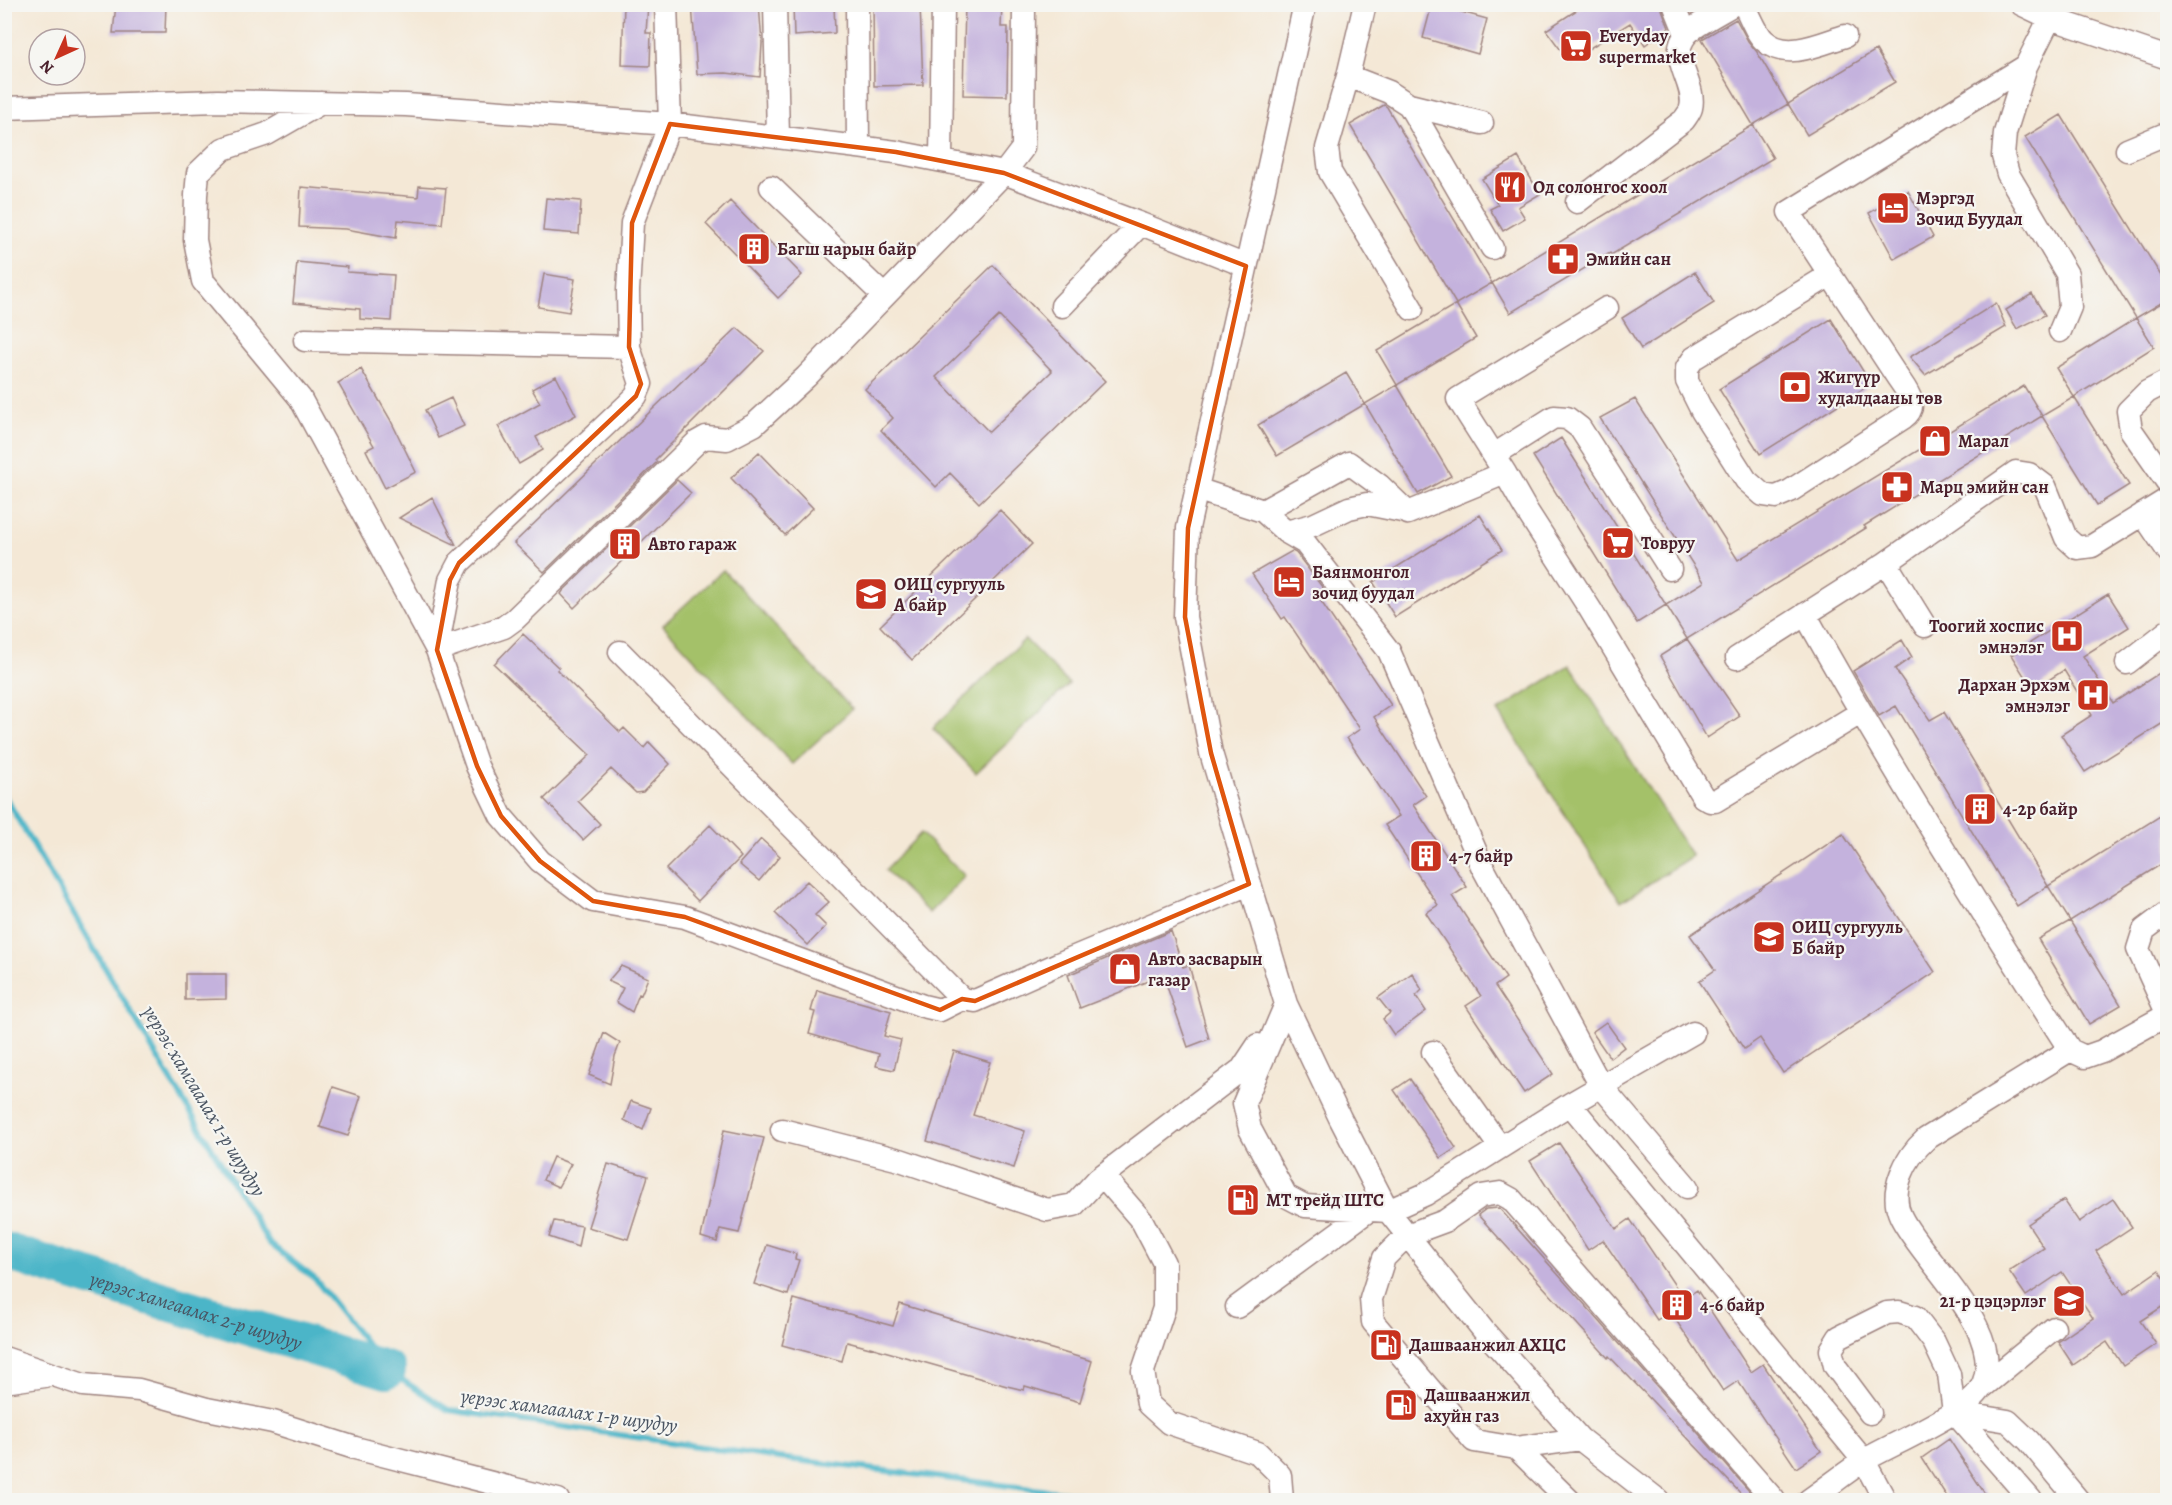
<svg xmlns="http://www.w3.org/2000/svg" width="2172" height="1505" font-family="Alegreya,serif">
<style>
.green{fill:#a4c169;stroke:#77704a;stroke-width:1.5}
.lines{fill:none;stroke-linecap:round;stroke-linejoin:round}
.stream{stroke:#4bb5c8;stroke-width:6}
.river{stroke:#4bb5c8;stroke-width:38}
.building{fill:#c4b2dd;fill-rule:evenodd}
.minor-casing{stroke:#9f8480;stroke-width:25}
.minor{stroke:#fff;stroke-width:22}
.marked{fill:none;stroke:#e0560e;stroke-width:4.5;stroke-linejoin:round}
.labels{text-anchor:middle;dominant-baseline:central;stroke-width:4.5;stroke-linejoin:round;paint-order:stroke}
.poi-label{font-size:18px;font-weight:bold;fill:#4a1f2b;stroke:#f6f6f2;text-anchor:start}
.water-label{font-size:20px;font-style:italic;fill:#4a5462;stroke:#f6f6f2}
</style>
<rect width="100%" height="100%" fill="#f6f6f2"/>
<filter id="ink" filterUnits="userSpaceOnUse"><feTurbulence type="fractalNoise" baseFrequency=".0167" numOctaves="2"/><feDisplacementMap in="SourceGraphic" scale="12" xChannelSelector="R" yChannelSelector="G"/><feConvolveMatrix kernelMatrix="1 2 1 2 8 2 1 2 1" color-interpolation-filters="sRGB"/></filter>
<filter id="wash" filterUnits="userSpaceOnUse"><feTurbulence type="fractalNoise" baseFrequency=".008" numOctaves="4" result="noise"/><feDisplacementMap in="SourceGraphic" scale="24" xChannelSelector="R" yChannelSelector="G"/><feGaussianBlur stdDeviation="1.35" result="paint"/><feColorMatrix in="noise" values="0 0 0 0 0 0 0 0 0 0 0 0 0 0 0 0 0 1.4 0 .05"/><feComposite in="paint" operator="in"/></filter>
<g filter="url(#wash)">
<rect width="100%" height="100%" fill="#f4e8d6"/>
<path class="green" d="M723,570l129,139 -60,55 -129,-139z
M1025,639l44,45 -93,89 -43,-45z
M1570,665l122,191 -71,46 -123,-191z
M921,833l44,43 -36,37 -44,-43z"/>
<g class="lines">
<path class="stream" d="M4,795l152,260 113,188 46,36 72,91 61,40 331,48 346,42"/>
<path class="river" id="s1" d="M4,1251l383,119"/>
</g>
<g id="blocks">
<path class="building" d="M116,4h50l-1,29h-52z
M624,4h24l-2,29h5l-1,33 -28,-1z
M692,4h67l3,39 -2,34 -34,-4 -29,1z
M793,4h41l1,29 -41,3z
M873,4h47l3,81 -49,1z
M965,4h37l-1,23h7l-1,69 -44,-1z
M1432,4l55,15 -9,35 -55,-16z
M1586,4h74l9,24 -24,17 -15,-22 -61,38 -23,-31z
M1736,19l12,22 9,11 31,52 -35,21 -51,-86z
M1876,50l19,32 -88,53 -19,-31z
M1384,105l3,2 105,176 -36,21 -106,-179z
M2061,115l107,172v12l-32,19 -111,-181z
M1753,125l20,33 -162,97 -1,-2 -100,60 -18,-30z
M1518,157l22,37 -22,13 7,11 -22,13 -13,-22 8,-4 -16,-26z
M419,186l27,2 -4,36 -44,-4 -2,18 -50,-9 -47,-2 2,-40 117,10z
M1908,191l25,46 -39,22 -25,-46z
M546,198l35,3 -2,33 -36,-3z
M730,201l72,74 -24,23 -72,-74z
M297,262l51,5 -1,5 47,3 -3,46 -31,-2v-10l-67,-6z
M993,265l112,116 -126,122 -29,-30 -14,14 -55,-57 12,-12 -28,-29zM999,316l53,55 -63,61 -53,-55z
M1695,272l19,31 -73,46 -19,-31z
M544,274l31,5 -6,33 -31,-5z
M2032,294l13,21 -28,14 -11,-19z
M1996,303l10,24 -81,48 -15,-18z
M1456,304l20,34 -79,47 -20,-34z
M2136,318l18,29 -80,50 -18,-29z
M1831,319l40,65 -111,70 -41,-65z
M737,328l27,23 -109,109 2,2 -113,110 -30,-29z
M361,369l29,50 26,53 -31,16 -19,-38 8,-4 -36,-63z
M1346,373l19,31 -88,52 -19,-31z
M556,376l20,39 -40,22 7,13 -24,14 -21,-38 42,-23 -8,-14z
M1397,385l54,91 -33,18 -53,-90z
M2024,386l18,30 -178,110 2,2 -179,111 -21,-34 38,-23 -104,-164 35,-19 103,161z
M2074,397l55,88 -32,20 -55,-89z
M451,398l13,28 -26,12 -13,-28z
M1561,438l105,167 -29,18 -104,-167z
M759,452l54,56 -28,27 -54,-57z
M677,480l14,13 -117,115 -13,-14 2,-3z
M432,497l24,48 -57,-27z
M1000,510l32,34 -120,116 -32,-34z
M1480,515l22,35 -107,67 -22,-35z
M1292,551l4,2 30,39 -8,5 73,108 -17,12 52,79 -13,9 54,82 -15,9 54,82 -11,8 58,88 -29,19 -58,-87 15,-10 -55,-83 12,-8 -53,-80 14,-9 -52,-78 13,-9 -75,-112 -3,2 -30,-45z
M2108,594l21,33 -46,29 30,47 48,-31 7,11v37l-83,52 -24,-37 31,-20 -19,-30 -9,-15 -31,20 -22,-35z
M523,634l36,34 -2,2 63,62 4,-4 20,20 5,-6 21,22 -27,28 -7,1 -25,-24 -33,32 22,23 -17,16 -39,-41 46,-44 -96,-91z
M1687,639l53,77 -33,22 -47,-82z
M1902,640l10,17 -17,12 35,51 14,-8 104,174 -31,20 -121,-200 -17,10 -26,-45z
M2168,811v49l-98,61 -22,-35z
M710,825l31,32 -43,44 -32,-32z
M1843,834l92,138 -152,101 -23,-35 -16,11 -45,-68 16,-11 -25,-35z
M761,839l19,17 -21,25 -20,-17z
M807,881l22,21 -14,13 11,11 -18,19 -33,-32z
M2070,921l51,84 -32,19 -51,-85z
M1171,931l12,36 6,-2 20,74 -21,8 -25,-72 -83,33 -12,-33z
M621,966l27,12 -7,17 -2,-1 -7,18 -16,-10 7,-14 -15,-7z
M1412,973l10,17 -6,6 10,15 -32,24 -11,-16 7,-6 -12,-15z
M185,974h41v25l-41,1z
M817,990l74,21 -7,25 17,4 -7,30 -18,-4 3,-12 -70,-20 6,-22 -4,-1z
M1606,1022l18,25 -14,11 -18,-26z
M604,1033l16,10 -5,13 -5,28 -21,-9z
M954,1051l36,11 -17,53 52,16 -11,37 -87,-27z
M1410,1079l46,69 -15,10 -47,-68z
M333,1087l28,9 -13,40 -28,-9z
M631,1101l20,7 -8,22 -19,-10z
M724,1130l40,8 -25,95 -19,-4 -3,13 -16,-5z
M1559,1143l57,86 14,-10 54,80 13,-9 54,82 12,-8 58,87 -25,17 -58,-87 -15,10 -53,-80 -13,9 -54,-80 -15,10 -58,-89z
M553,1157l18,7 -13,23 -15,-7z
M608,1164l40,12 -20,63 -40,-12z
M2113,1199l19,28 -36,24 28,43 35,-24 9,13v20l-28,18 16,23 -33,22 -16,-24 -34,23 -15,-23 35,-24 -31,-46 -36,24 -17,-25 35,-23 -16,-24 36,-24 15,22z
M1499,1208l96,108 162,184h-10l-138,-144 -1,2 -130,-143 8,-6z
M554,1221l28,5 -4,21 -29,-10z
M767,1245l29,9 -1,5 4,1 -11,35 -34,-11z
M794,1299l99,27 7,-22 192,57 -12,41 -55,-16 -1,4 -17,-4 -137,-39v1l-23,-6 -5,19 -60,-16z
M1949,1439l40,61h-40l-27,-42z"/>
</g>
</g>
<g filter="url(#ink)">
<use href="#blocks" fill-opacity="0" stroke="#9f8480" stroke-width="1.5"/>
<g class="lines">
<defs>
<path id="minor" d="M666,4l4,120 -38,99 -4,68 1,56 12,37 -5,12 -10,10 -167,157 -9,17 -13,70 67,-23 11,-8 182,-177 9,-5 21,2 27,-14 52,-48 198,-204 19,-25 1,-144
M775,4l3,133
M857,4l1,143
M1305,4l-117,524 -3,89 26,136 75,251 54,114 48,93 96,120 96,108 78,61
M1365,4l-17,72 -21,72 3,24 82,137
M1674,4l12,30
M1744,4c5,10 13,31 21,37 21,20 57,2 80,-5
M2021,4l29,14 118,40
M2050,18l-24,48 -21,67 -2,23 5,18 59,100 3,33 -10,24
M1348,76l41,16 20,13 73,18
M321,103l-54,31 -44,15 -25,24 -2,22 -1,45 8,41 97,117 137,252 40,116 24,50 39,45 53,40 92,16 238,89 17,4 22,-11
M1409,105l83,143
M4,108l214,-7 188,4 264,19 188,23 38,5 108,21 137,51 105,42
M2127,150l41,-17
M941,160l2,-156
M771,187l113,109
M1577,202l107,-82c2,-3 6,-8 7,-12 6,-24 -24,-51 -5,-73 7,-9 37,-24 48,-31
M1830,275l-136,83 -7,10v13l15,30 44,69 17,15 13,2 14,-6 113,-73c18,-13 2,-29 -7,-43l-107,-163 237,-146
M1062,306l79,-82
M305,340l324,7
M2168,381l-21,11 -19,19 3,19 37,53
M1494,455l60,-38 13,1 13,10 90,141
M1505,473l20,35 65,101 113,188 7,4h5l145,-88
M1196,489l67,22 86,-48 30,22 29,28 97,-40 -47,-74 149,-91
M1263,511l23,21 19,11 84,108 93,215 119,220 86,101
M2143,514l25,37
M1286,532l27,-7 36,-17 18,-4 40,8
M1886,563l39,63
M1805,614c83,149 173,293 265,436l15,7 17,-6 65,-36
M620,652l342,347 13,2 83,-37 191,-80
M1737,658l149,-95 130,-91 13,2 16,12 21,52 11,10 15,-2 76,-47
M2127,663l41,-32
M2168,912l-24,18 -6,19 30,66
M1286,1004l-42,99 6,26 36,67 19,10 83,5 38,-17 144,-90 123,-71
M1433,1052l67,95
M1570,1104l294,357 21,39
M782,1130l118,30 147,50 27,-5 24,-26 144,-110 16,-24
M1103,1176l39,45 22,42v45l-21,63 5,33 21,19 89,30 22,22 2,25
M1237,1307l135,-99
M4,1358l79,27 56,5 68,19 66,13 82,26 203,52
M4,1382l41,-6
M1980,1389l74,-61
M1954,1412l54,9 21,20 49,59
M1870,1413l-35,-47 -4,-16 8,-13 48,-24 12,-1 16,5 19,25 15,32 5,38 77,88
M1580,1439l-64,9 -42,-7 -101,-119 -2,-23 13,-41 23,-23 38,-14 36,-25 19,-3 11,6 263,301
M1516,1448l53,52
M1809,1500c19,-13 37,-28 56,-40 27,-16 102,-47 116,-72 29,-54 -58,-126 -80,-171 -13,-27 5,-60 25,-78l144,-89"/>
</defs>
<use href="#minor" class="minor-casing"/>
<use href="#minor" class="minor"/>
</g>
</g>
<path class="marked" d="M670,124l226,28 108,21 242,93 -58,262 -3,89 26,136 38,131 -274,117 -13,-2 -22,11 -255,-93 -92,-16 -53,-40 -39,-45 -24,-50 -40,-116 13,-70 9,-17 177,-167 5,-12 -12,-37 3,-124z"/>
<defs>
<symbol id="supermarket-square" viewBox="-11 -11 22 22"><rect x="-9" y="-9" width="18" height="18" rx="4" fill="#c8321e" stroke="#f6f6f2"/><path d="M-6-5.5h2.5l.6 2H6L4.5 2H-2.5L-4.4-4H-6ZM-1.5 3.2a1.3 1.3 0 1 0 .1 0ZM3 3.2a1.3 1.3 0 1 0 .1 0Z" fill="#fff"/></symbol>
<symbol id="restaurant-square" viewBox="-11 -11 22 22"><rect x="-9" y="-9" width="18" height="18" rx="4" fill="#c8321e" stroke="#f6f6f2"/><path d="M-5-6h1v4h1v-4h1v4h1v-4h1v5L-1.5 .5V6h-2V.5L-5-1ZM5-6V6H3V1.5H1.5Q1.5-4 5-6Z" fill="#fff"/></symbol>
<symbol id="hotel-square" viewBox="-11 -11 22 22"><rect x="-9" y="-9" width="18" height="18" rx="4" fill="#c8321e" stroke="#f6f6f2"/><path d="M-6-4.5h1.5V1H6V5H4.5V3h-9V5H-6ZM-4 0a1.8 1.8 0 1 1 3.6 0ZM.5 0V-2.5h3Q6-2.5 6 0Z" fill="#fff"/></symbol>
<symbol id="building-square" viewBox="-11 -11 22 22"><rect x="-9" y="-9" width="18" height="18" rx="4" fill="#c8321e" stroke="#f6f6f2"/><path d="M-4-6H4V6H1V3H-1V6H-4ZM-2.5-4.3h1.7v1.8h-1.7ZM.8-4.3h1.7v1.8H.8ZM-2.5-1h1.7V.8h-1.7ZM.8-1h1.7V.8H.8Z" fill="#fff"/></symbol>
<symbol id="pharmacy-square" viewBox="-11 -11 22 22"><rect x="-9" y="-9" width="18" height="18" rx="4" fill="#c8321e" stroke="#f6f6f2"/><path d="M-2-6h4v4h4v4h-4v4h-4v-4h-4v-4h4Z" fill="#fff"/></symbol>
<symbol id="bank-square" viewBox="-11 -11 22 22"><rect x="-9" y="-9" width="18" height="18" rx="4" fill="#c8321e" stroke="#f6f6f2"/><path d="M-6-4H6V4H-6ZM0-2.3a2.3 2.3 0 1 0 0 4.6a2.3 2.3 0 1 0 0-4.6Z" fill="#fff"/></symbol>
<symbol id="shop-square" viewBox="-11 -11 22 22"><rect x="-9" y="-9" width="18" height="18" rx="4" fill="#c8321e" stroke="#f6f6f2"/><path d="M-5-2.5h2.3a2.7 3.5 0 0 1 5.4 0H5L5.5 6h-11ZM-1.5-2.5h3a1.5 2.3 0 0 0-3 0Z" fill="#fff"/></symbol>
<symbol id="school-square" viewBox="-11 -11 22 22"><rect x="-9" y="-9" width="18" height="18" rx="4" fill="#c8321e" stroke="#f6f6f2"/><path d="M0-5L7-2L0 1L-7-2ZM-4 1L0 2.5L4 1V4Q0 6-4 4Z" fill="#fff"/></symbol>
<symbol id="hospital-square" viewBox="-11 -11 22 22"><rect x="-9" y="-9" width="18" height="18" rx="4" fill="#c8321e" stroke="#f6f6f2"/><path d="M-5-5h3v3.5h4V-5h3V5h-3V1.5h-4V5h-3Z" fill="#fff"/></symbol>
<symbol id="fuel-square" viewBox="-11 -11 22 22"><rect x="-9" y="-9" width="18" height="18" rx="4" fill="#c8321e" stroke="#f6f6f2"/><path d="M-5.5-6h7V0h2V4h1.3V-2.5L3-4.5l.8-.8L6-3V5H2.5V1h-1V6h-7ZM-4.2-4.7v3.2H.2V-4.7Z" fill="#fff"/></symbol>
</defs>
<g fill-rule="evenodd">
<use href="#supermarket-square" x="1557" y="27" width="38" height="38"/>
<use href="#restaurant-square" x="1491" y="168" width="38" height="38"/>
<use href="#hotel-square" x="1874" y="189" width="38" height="38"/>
<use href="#building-square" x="735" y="230" width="38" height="38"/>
<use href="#pharmacy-square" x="1544" y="240" width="38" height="38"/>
<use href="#bank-square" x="1776" y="368" width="38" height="38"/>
<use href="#shop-square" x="1916" y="422" width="38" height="38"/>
<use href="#pharmacy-square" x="1878" y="468" width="38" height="38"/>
<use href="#supermarket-square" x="1599" y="524" width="38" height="38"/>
<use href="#building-square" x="606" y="525" width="38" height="38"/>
<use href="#hotel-square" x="1270" y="563" width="38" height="38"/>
<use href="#school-square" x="852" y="575" width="38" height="38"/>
<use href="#hospital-square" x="2048" y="617" width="38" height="38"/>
<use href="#hospital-square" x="2074" y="676" width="38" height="38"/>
<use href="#building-square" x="1961" y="790" width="38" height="38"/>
<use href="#building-square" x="1407" y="837" width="38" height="38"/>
<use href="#school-square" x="1750" y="918" width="38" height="38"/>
<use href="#shop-square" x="1106" y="950" width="38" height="38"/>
<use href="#fuel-square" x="1224" y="1181" width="38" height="38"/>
<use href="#school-square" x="2050" y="1282" width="38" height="38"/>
<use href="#building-square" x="1658" y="1286" width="38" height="38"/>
<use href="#fuel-square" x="1367" y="1326" width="38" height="38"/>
<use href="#fuel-square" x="1382" y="1386" width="38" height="38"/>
</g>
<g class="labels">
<g class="poi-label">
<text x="1599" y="36">Everyday<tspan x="1599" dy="21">supermarket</tspan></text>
<text x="1533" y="187">Од солонгос хоол</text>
<text x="1916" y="198">Мэргэд<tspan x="1916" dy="21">Зочид Буудал</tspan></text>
<text x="777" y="249">Багш нарын байр</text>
<text x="1586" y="259">Эмийн сан</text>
<text x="1818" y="377">Жигүүр<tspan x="1818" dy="21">худалдааны төв</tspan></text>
<text x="1958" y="441">Марал</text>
<text x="1920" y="487">Марц эмийн сан</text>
<text x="1641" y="543">Товруу</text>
<text x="648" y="544">Авто гараж</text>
<text x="1312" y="572">Баянмонгол<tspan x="1312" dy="21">зочид буудал</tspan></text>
<text x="894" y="584">ОИЦ сургууль<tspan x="894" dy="21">А байр</tspan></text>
<text x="2044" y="626" text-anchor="end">Тоогий хоспис<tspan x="2044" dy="21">эмнэлэг</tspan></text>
<text x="2070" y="685" text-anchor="end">Дархан Эрхэм<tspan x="2070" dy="21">эмнэлэг</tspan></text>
<text x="2003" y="809">4-2р байр</text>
<text x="1449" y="856">4-7 байр</text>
<text x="1792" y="927">ОИЦ сургууль<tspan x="1792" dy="21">Б байр</tspan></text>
<text x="1148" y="959">Авто засварын<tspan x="1148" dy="21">газар</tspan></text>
<text x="1266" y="1200">МТ трейд ШТС</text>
<text x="2046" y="1301" text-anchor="end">21-р цэцэрлэг</text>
<text x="1700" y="1305">4-6 байр</text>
<text x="1409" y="1345">Дашваанжил АХЦС</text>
<text x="1424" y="1395">Дашваанжил<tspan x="1424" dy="21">ахуйн газ</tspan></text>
</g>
<g class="water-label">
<text transform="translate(204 1101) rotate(59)">үерээс хамгаалах 1-р шуудуу</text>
<text stroke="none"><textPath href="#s1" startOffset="201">үерээс хамгаалах 2-р шуудуу</textPath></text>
<text transform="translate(569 1411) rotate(8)">үерээс хамгаалах 1-р шуудуу</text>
</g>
</g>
<rect width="2172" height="1505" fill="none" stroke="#f6f6f2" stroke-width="24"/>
<g transform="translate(57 57) rotate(225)"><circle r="28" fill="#f6f6f2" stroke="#b1a0a2" stroke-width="1.5"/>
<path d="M0-4.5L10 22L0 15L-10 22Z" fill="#c8321e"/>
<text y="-9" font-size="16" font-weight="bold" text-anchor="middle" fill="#4a1f2b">N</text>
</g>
</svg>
